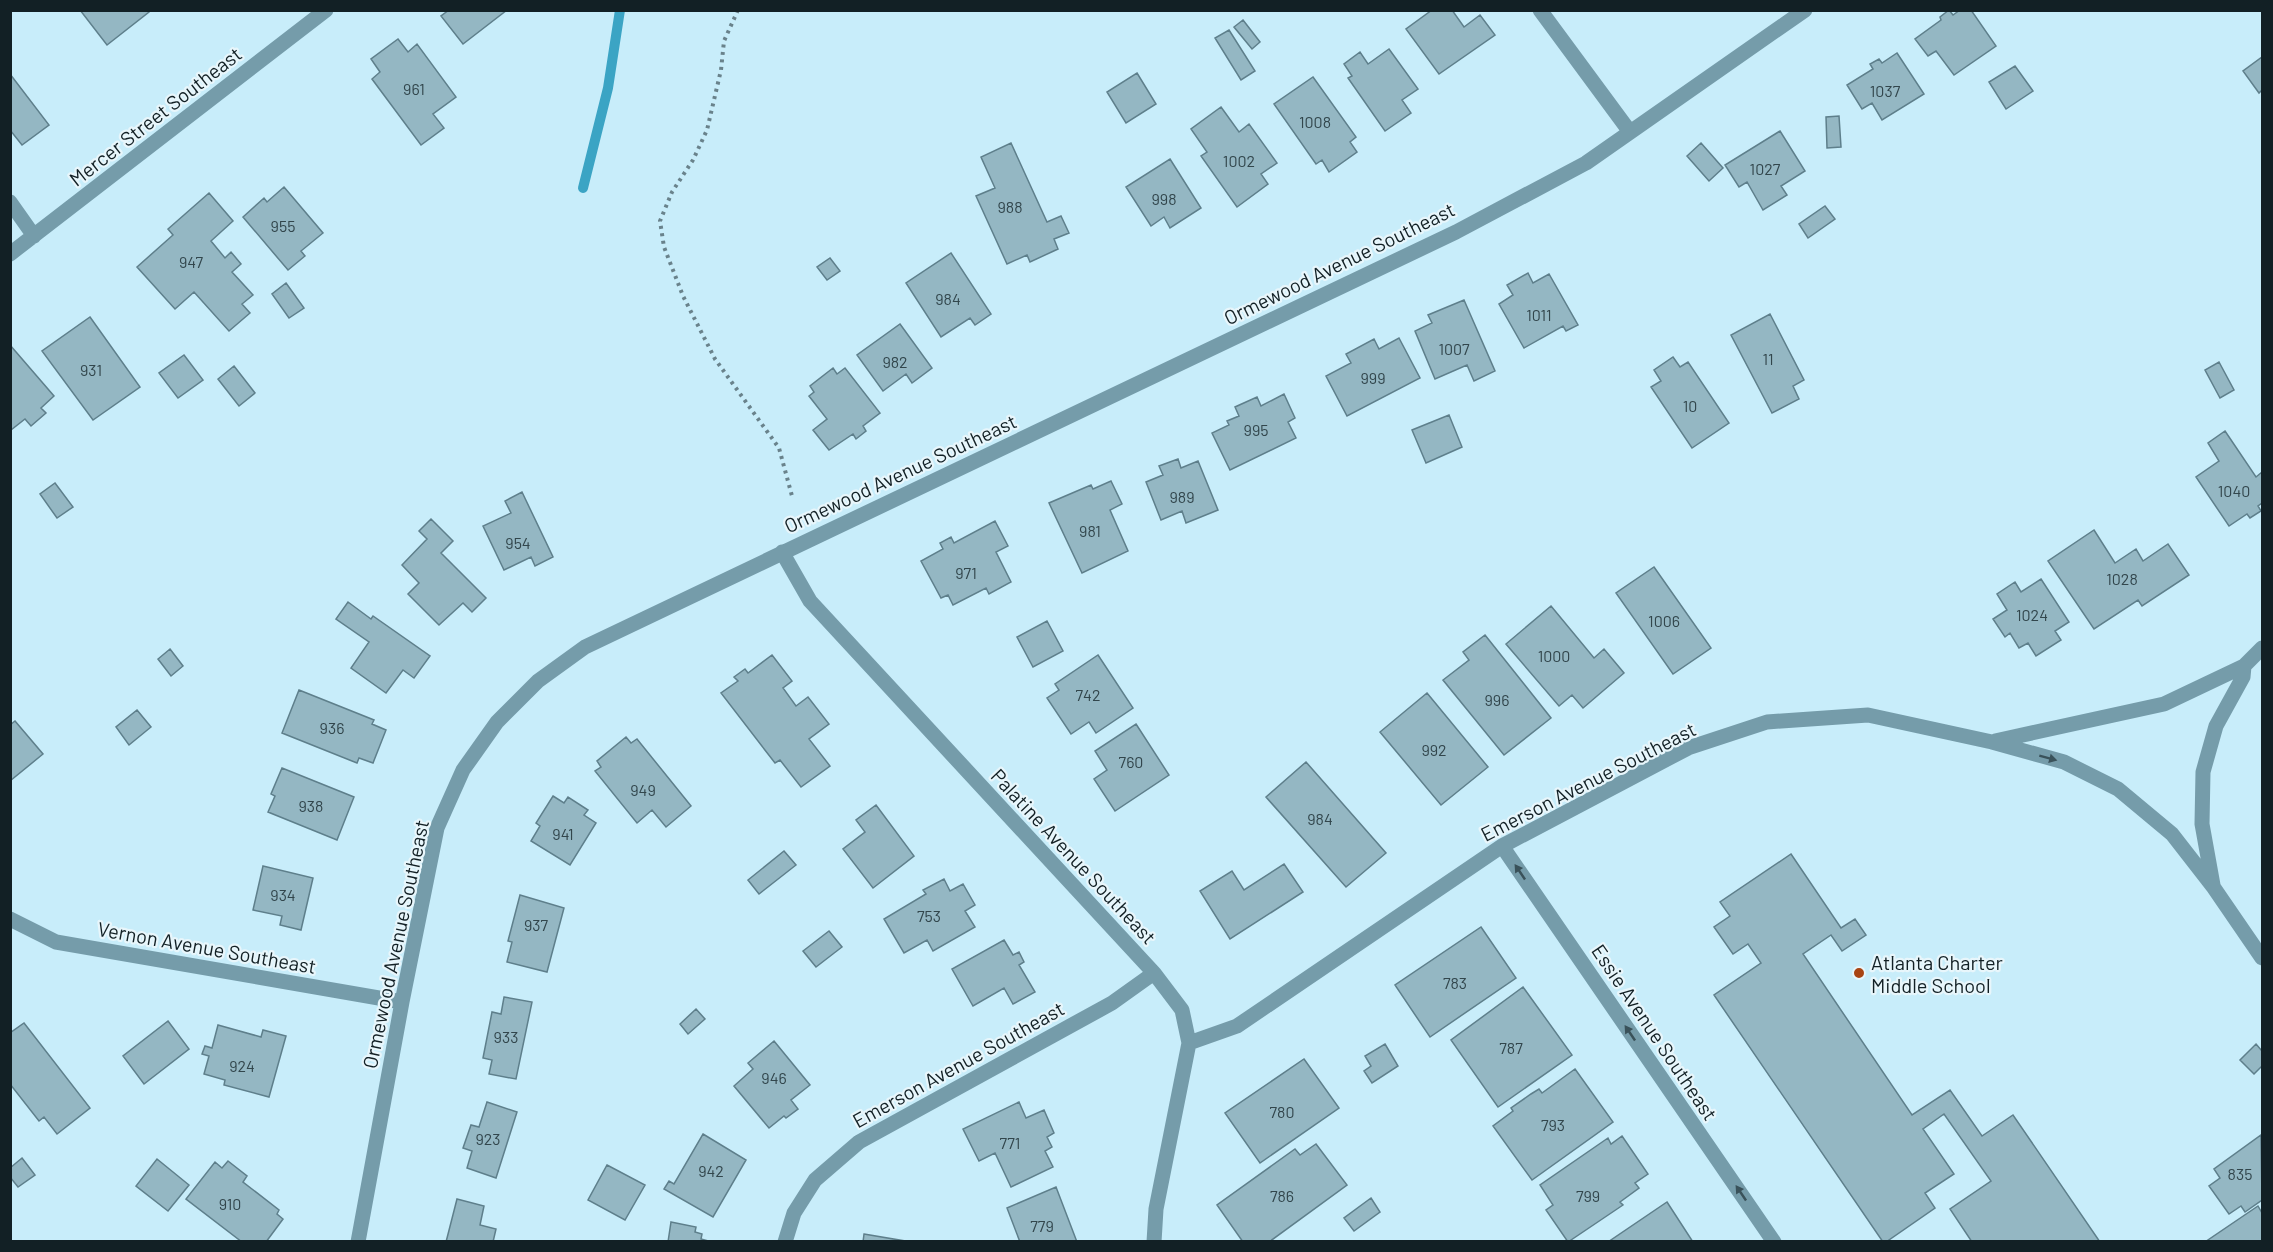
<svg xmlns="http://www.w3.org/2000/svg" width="2273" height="1252" font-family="Barlow,sans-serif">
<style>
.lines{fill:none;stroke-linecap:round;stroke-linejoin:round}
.stream{stroke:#3ba4c4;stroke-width:10}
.building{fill:#94b7c3;stroke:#5e7f8b;stroke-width:1.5}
.path{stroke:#69828b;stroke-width:4;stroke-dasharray:3 4.5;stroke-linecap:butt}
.minor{stroke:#759caa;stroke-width:15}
.oneway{fill:#3a525a}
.poi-dot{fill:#a84412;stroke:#e8f6fb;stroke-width:2}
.labels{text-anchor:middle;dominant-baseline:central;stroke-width:4.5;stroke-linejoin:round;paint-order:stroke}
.number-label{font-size:16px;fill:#32464c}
.street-label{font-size:20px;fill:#122025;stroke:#e8f6fb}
.poi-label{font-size:20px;fill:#122025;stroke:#e8f6fb;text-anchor:start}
</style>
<rect width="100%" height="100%" fill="#c8edfa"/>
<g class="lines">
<path class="stream" d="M583,188l25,-100 12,-78"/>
</g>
<path class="building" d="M80,10h68l1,2 -42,33z
M449,10h58l-44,34 -22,-28z
M1432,10h20l12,17 16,-12 15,20 -56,39 -33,-45z
M1949,10l4,5 7,-5h11l25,36 -42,29 -18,-24 -8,5 -13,-17 26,-19 -1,-3z
M1243,20l17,22 -8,7 -18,-22z
M1229,30l26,41 -14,9 -26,-42z
M398,39l10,13 9,-8 39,53 -23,17 11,14 -23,17 -49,-66 8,-7 -9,-13z
M1389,49l29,40 -16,11 9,13 -26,18 -37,-53 4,-2 -8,-12 16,-12 8,12z
M1897,53l27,41 -42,26 -10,-17 -10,6 -15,-24 26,-16 -3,-5 9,-5 3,4z
M2262,57v33l-3,3 -16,-22z
M2015,66l18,25 -27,18 -17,-27z
M1137,73l19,31 -30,19 -19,-31z
M10,74l39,51 -27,20 -12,-15z
M1313,77l43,60 -6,5 7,10 -28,20 -7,-12 -6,4 -42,-60z
M1221,107l18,25 10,-8 28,39 -16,11 7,10 -31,23 -36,-51 6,-4 -16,-23z
M1839,116l2,31 -14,1 -1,-31z
M1780,131l25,40 -24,15 6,9 -24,15 -16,-28 -8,5 -14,-22z
M1011,143l36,79 14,-6 8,17 -15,6 4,10 -28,13 -3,-7 -20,9 -31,-68 19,-8 -14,-31z
M1701,143l22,25 -14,13 -22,-25z
M1170,159l31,49 -31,20 -6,-11 -13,9 -25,-39z
M284,187l39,46 -22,18 4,5 -17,14 -45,-53 21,-19 3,4z
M209,193l24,28 -22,20 14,17 6,-6 10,12 -9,8 21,23 -11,9 8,9 -21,18 -35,-39 -19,17 -38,-42 36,-32 -5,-6z
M1825,206l10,13 -27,19 -9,-14z
M951,253l40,61 -16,11 -5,-7 -29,19 -35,-54z
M830,258l10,13 -13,9 -10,-13z
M1528,273l5,10 16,-9 29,51 -12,6 -3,-5 -39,22 -25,-44 14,-9 -6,-10z
M286,283l18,25 -15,10 -17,-24z
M1464,300l31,71 -21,10 -7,-16 -32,14 -20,-48 17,-8 -4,-8z
M1770,314l34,66 -11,6 6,13 -27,14 -41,-78z
M90,317l50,70 -47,33 -51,-69z
M900,324l32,44 -20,15 -6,-9 -23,17 -26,-36z
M1399,338l21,40 -73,38 -21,-40 25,-13 -5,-9 28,-15 5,10z
M10,345l44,51 -13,12 5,5 -15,13 -6,-7 -14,11z
M184,355l19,25 -25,18 -19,-25z
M1673,357l7,10 8,-5 41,61 -37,25 -41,-61 10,-6 -7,-11z
M2219,362l15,28 -14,8 -15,-28z
M234,366l21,27 -16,13 -21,-27z
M833,368l4,6 8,-6 35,45 -17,13 3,5 -10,8 -3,-5 -24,16 -16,-20 14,-11 -18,-23 5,-4 -4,-6z
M1284,394l11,24 -7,4 8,16 -66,32 -18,-37 17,-8 -2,-4 12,-5 -4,-9 22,-10 4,9z
M1449,415l13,32 -36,16 -14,-33z
M2225,431l31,46 6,-5v31l-4,3 3,5 -11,7 -3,-4 -18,12 -33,-49 23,-16 -11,-18z
M1178,459l3,9 17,-7 20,49 -32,13 -4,-12 -21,9 -15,-38 17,-7 -4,-9z
M1111,481l11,23 -12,6 18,41 -46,22 -33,-70 42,-18 2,4z
M55,483l18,24 -16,11 -17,-24z
M522,492l31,65 -18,9 -4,-9 -27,13 -21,-44 28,-13 -6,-12z
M431,519l22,22 -12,12 45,45 -14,14 -9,-9 -24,22 -31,-31 11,-11 -17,-18 25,-26 -8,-8z
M995,521l13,25 -12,6 15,30 -22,12 -3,-6 -33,17 -5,-10 -7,3 -20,-37 22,-12 -3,-6 11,-6 3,6z
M2094,530l21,33 21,-14 7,12 25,-17 21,31 -47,31 -4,-6 -44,29 -46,-68z
M1654,567l57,81 -38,26 -57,-81z
M2041,579l28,43 -14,9 6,9 -25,16 -8,-13 -9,5 -9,-15 -5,4 -12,-18 14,-9 -10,-16 18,-12 6,10z
M348,602l23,17 2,-3 57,40 -16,22 -11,-8 -17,23 -35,-25 18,-26 -33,-23z
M1551,606l43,52 10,-9 20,24 -41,35 -11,-13 -13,11 -53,-62z
M1047,621l16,30 -30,16 -16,-30z
M1485,635l66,83 -47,37 -61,-75 26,-20 -6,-8z
M170,649l13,17 -12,10 -13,-17z
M772,655l20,26 -9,7 13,18 12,-9 21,27 -20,15 21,27 -29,21 -21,-27 -5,3 -54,-70 17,-12 -4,-4 11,-8 3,4z
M1098,655l35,53 -37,25 -7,-11 -18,12 -24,-36 12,-8 -4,-6z
M299,690l75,30 -2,4 14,6 -13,33 -14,-5 -2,5 -75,-30z
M1427,693l61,74 -47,38 -61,-73z
M137,710l14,17 -22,18 -13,-18z
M15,721l28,33 -33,27v-56z
M1136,724l33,51 -54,36 -21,-32 13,-9 -12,-19z
M626,737l5,6 6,-4 54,67 -25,21 -14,-17 -15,13 -42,-52 6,-4 -4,-6z
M1306,762l80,91 -40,34 -80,-90z
M282,768l72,29 -17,43 -69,-28 7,-16 -4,-2z
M553,796l11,7 4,-6 20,13 -4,5 12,8 -26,42 -39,-24 9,-15 -4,-3z
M876,805l38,51 -41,32 -30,-39 22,-17 -9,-12z
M784,851l12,14 -37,29 -11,-14z
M1791,854l50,74 14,-9 11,16 -24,16 -11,-16 -28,19 109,161 38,-25 32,46 31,-21 87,127h-128l-22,-33 41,-28 -47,-67 -21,15 31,45 -29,19 10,15 -49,34h-3l-169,-247 47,-32 -13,-19 -15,10 -19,-27 16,-11 -10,-14z
M1284,864l19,28 -73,47 -30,-48 32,-20 12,19z
M263,866l50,12 -12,52 -21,-5 2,-9 -29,-6z
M944,879l6,12 13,-7 12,21 -10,6 10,16 -42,24 -6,-11 -23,13 -20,-34 42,-25 -3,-4z
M520,895l44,13 -17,64 -40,-10 5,-20 -4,-1z
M1481,927l35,51 -86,59 -35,-52z
M829,931l13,16 -26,20 -13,-16z
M1004,940l9,15 6,-3 5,10 -5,3 16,27 -22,12 -9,-16 -31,18 -21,-37z
M1523,987l49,68 -74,52 -47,-67z
M504,997l28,5 -16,77 -27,-5 3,-14 -9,-2 9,-46 9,2z
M696,1009l9,10 -17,15 -8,-10z
M168,1021l21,28 -45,35 -21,-28z
M24,1023l66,85 -33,26 -13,-17 -5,4 -29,-37v-51z
M218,1025l43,12 2,-7 23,6 -17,61 -45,-12 1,-5 -21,-6 5,-18 -7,-2 3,-8 7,2z
M774,1041l36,44 -19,15 7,9 -12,9 -2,-2 -15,12 -35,-42 19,-17 -5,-6z
M1385,1044l13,22 -26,17 -8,-12 7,-5 -6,-10z
M2256,1044l6,7v15l-8,8 -14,-14z
M1304,1059l35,49 -79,55 -35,-50z
M1575,1069l38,53 -81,58 -39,-54 20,-15 -2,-3 20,-14 8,-5 3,4z
M487,1102l30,10 -21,66 -29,-10 5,-17 -9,-3 8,-23 8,2z
M1019,1102l7,16 18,-8 10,23 -7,4 5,10 -7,4 8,16 -42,20 -16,-34 -16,8 -16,-32z
M703,1134l43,26 -33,57 -49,-28 5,-8 5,3z
M2261,1135l1,65 -17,12 -4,-6 -12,8 -20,-28 11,-8 -6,-9z
M1622,1136l26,38 -13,9 4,5 -19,14 3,3 -55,37 -22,-32 7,-5 -13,-20 68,-47 3,6z
M1316,1144l31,41 -78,57h-26l-26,-37 78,-56 5,6z
M22,1158l13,17 -17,12 -8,-10v-9z
M157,1159l32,26 -21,26 -32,-25z
M228,1161l19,15 -4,6 36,28 -2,4 6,5 -17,23h-24l-56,-43 29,-37 7,6z
M607,1165l38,20 -20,35 -37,-20z
M1056,1187l21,55h-57l-13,-34z
M1371,1198l9,14 -26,19 -10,-13z
M457,1199l27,7 -4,19 16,4 -3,13h-47z
M1667,1202l26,40h-85z
M2258,1206l4,7v29h-57z
M671,1222l25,5 -1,5 7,2 -1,5 11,3h-44z
M864,1234l41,7v1h-42z"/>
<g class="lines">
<path class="path" d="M738,10l-14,31 -3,29 -14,60 -14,30 -21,32 -12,29 4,26 19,49 32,63 64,89 13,48"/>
<path class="minor" d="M1540,10l90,122
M10,202l24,34
M10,254l316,-244
M782,552l28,49 344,372 28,37 7,33 -33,166 -2,33
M1995,741l169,-37 80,-38
M1502,846l272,396
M2213,885l-11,-61 1,-52 13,-46 27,-49 1,-11 18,-18
M10,919l46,23 346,60
M1189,1043l48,-17 265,-180 186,-98 79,-26 101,-7 124,27 72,20 54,27 54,45 42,54 48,70
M358,1242l44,-240 35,-174 26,-58 34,-48 41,-41 47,-34 871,-415 130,-69 219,-153
M785,1242l9,-29 21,-33 44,-38 253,-139 42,-30"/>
</g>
<defs><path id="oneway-solid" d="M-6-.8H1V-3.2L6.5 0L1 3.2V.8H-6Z" transform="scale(1.5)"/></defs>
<g class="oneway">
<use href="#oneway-solid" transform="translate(2048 758) rotate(15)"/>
<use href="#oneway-solid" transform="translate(1520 872) rotate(-124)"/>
<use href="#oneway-solid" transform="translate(1630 1033) rotate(-124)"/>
<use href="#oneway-solid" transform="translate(1741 1193) rotate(-124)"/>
</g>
<circle class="poi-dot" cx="1859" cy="973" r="6"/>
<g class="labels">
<g class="number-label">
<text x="414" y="88">961</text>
<text x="1885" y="90">1037</text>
<text x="1315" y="121">1008</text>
<text x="1239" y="160">1002</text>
<text x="1765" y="168">1027</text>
<text x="1164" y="198">998</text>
<text x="1010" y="206">988</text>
<text x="283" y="225">955</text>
<text x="191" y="261">947</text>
<text x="948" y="298">984</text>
<text x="1539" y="314">1011</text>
<text x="1454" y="348">1007</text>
<text x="1768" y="358">11</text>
<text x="895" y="361">982</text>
<text x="91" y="369">931</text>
<text x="1373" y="377">999</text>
<text x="1690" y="405">10</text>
<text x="1256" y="429">995</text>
<text x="2234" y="490">1040</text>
<text x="1182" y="496">989</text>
<text x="1090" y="530">981</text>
<text x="518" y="542">954</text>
<text x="966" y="572">971</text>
<text x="2122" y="578">1028</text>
<text x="2032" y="614">1024</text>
<text x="1664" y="620">1006</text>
<text x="1554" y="655">1000</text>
<text x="1088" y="694">742</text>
<text x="1497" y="699">996</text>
<text x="332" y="727">936</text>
<text x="1434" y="749">992</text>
<text x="1131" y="761">760</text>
<text x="643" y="789">949</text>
<text x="311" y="805">938</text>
<text x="1320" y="818">984</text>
<text x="563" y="833">941</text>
<text x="283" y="894">934</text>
<text x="929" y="915">753</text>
<text x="536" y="924">937</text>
<text x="1455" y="982">783</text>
<text x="506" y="1036">933</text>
<text x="1511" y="1047">787</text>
<text x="242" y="1065">924</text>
<text x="774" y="1077">946</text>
<text x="1282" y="1111">780</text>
<text x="1553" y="1124">793</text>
<text x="488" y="1138">923</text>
<text x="1010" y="1142">771</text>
<text x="711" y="1170">942</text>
<text x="2240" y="1173">835</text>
<text x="1282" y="1195">786</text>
<text x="1588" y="1195">799</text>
<text x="230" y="1203">910</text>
<text x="1042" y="1225">779</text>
</g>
<g class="street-label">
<text transform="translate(155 116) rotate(-38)">Mercer Street Southeast</text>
<text transform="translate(1339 263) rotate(-26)">Ormewood Avenue Southeast</text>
<text transform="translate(900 473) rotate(-25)">Ormewood Avenue Southeast</text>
<text transform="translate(1588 781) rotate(-27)">Emerson Avenue Southeast</text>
<text transform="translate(1074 856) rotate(47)">Palatine Avenue Southeast</text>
<text transform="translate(395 944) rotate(-78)">Ormewood Avenue Southeast</text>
<text transform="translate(207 947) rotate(10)">Vernon Avenue Southeast</text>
<text transform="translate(1655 1032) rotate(56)">Essie Avenue Southeast</text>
<text transform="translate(958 1064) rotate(-29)">Emerson Avenue Southeast</text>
</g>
<g class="poi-label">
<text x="1871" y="962">Atlanta Charter<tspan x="1871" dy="23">Middle School</tspan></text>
</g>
</g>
<rect width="2273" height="1252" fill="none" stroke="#122025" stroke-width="24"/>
</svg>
